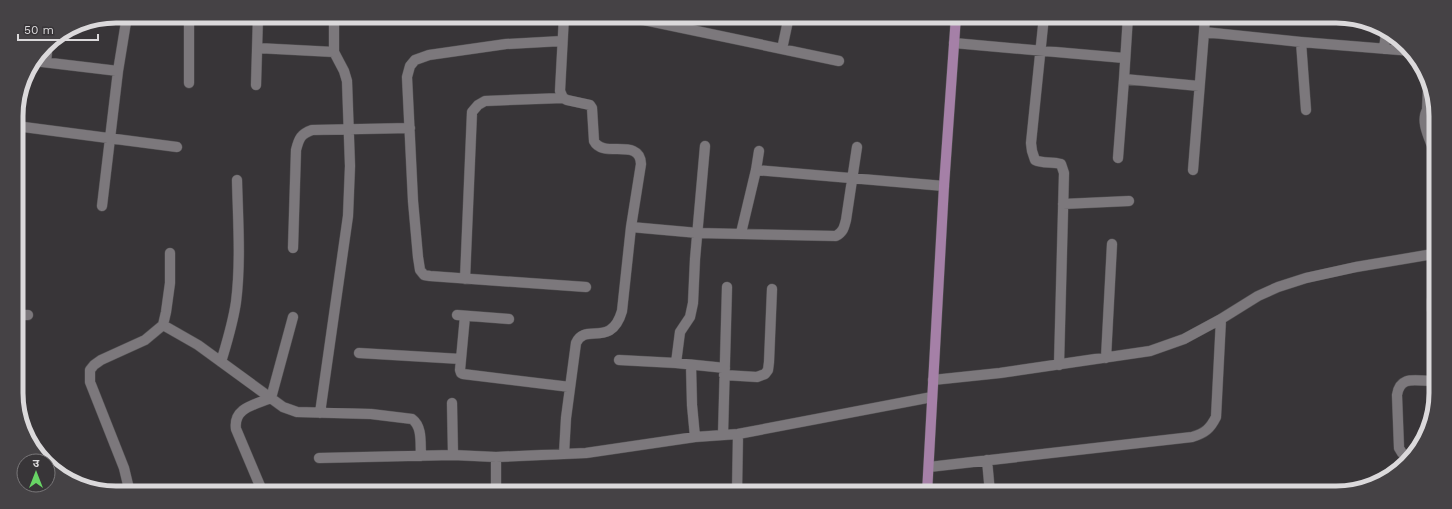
<svg xmlns="http://www.w3.org/2000/svg" width="1452" height="509" font-family="'Work Sans','Noto Sans Devanagari',sans-serif">
<style>
.lines{fill:none;stroke-linecap:round;stroke-linejoin:round}
.minor-casing{stroke:#545254;stroke-width:11}
.major-casing{stroke:#545254;stroke-width:11}
.minor{stroke:#7c787c;stroke-width:10}
.major{stroke:#a580a7;stroke-width:10}
.rim{fill:none;stroke:#dbd9db;stroke-width:5}
</style>
<rect width="100%" height="100%" fill="#383538"/>
<g class="lines">
<defs>
<path id="minor" d="M189,16v67
M625,16l214,45
M1044,16l-13,127 1,8 3,9c8,4 17,1 26,4l3,9 -5,192
M1128,16l-4,63 75,7
M1204,32l1,-16
M562,41l-56,3 -77,11 -14,5 -5,6 -3,11 6,124 5,56 2,13 4,5 6,1 156,11
M1301,42l5,68
M954,43l170,15
M257,48l77,4
M782,49l7,-33
M1384,49l2,-16
M34,61l84,10
M46,62l2,-19
M256,85l2,-69
M1427,110l1,-22
M16,126l161,21
M1434,151c-4,-12 -14,-29 -7,-41l8,-3
M1118,158l6,-79
M756,170l188,16
M1193,170l11,-138 97,10 111,9
M1063,204l66,-3
M102,206l16,-135 9,-55
M631,227l67,6 138,3c7,-4 8,-8 10,-16l11,-73
M741,233l15,-63 3,-19
M293,248l3,-98c3,-12 5,-16 16,-20l98,-2
M465,279l7,-167 6,-7 7,-4 78,-3
M1432,300v10
M17,315h11
M457,315l52,4
M465,316l-5,54 1,3 2,1 107,13
M163,325l35,20 85,62 14,5 74,2 41,5c11,8 8,25 9,37
M359,353l102,6
M1106,358l6,-114
M619,360l57,3 49,5
M221,362c6,-20 12,-39 15,-60 5,-40 2,-81 1,-122
M676,363l4,-31 10,-15 3,-14 2,-44 10,-113
M691,365l1,40 3,32
M724,375l33,2 8,-3 3,-4 1,-8 3,-73
M933,380l67,-7 150,-22 34,-12 37,-20 37,-23 20,-9 28,-9 50,-11 77,-13
M452,403l1,52
M320,413l28,-197 2,-50 -3,-85 -3,-10 -10,-19v-36
M723,435l4,-148
M564,454l2,-36 10,-75c9,-21 35,6 46,-32l9,-84 10,-63c-1,-27 -38,-5 -47,-23l-2,-33 -2,-3 -23,-5 -4,-2 -3,-7 4,-75
M1408,456l-6,-3 -3,-5 -2,-53c3,-20 19,-14 34,-14
M319,458l134,-3 43,2 90,-4 109,-16 43,-3 194,-37
M987,460l3,33
M929,467l263,-30c13,-4 18,-8 24,-20l5,-98
M130,493l-6,-25 -34,-86v-12l4,-5 7,-5 44,-20 18,-15 3,-13 4,-29v-30
M263,493l-27,-64c-3,-21 18,-24 35,-31l22,-81
M496,493v-36
M737,493l1,-59"/>
<path id="major" d="M927,493l17,-307 12,-170"/>
</defs>
<use href="#minor" class="minor-casing"/>
<use href="#major" class="major-casing"/>
<use href="#minor" class="minor"/>
<use href="#major" class="major"/>
</g>
<path d="M0 0H1452V509H0ZM116 23H1336A93 93 0 0 1 1429 116V393A93 93 0 0 1 1336 486H116A93 93 0 0 1 23 393V116A93 93 0 0 1 116 23Z" fill="#454245" fill-rule="evenodd"/>
<path class="rim" d="M116 23H1336A93 93 0 0 1 1429 116V393A93 93 0 0 1 1336 486H116A93 93 0 0 1 23 393V116A93 93 0 0 1 116 23Z"/>
<g transform="translate(36 473)"><circle r="19" fill="#383538" stroke="#797779"/>
<path d="M0-3L7 15L0 10L-7 15Z" fill="#68d465"/>
<text y="-6" font-size="11" font-weight="bold" text-anchor="middle" fill="#dbd9db">उ</text>
</g>
<path d="M18 34v6h80v-6" fill="none" stroke="#dbd9db" stroke-width="2"/>
<text x="24" y="34" font-size="12" fill="#dbd9db" stroke="#383538" stroke-width="3" paint-order="stroke">50 m</text>
</svg>
